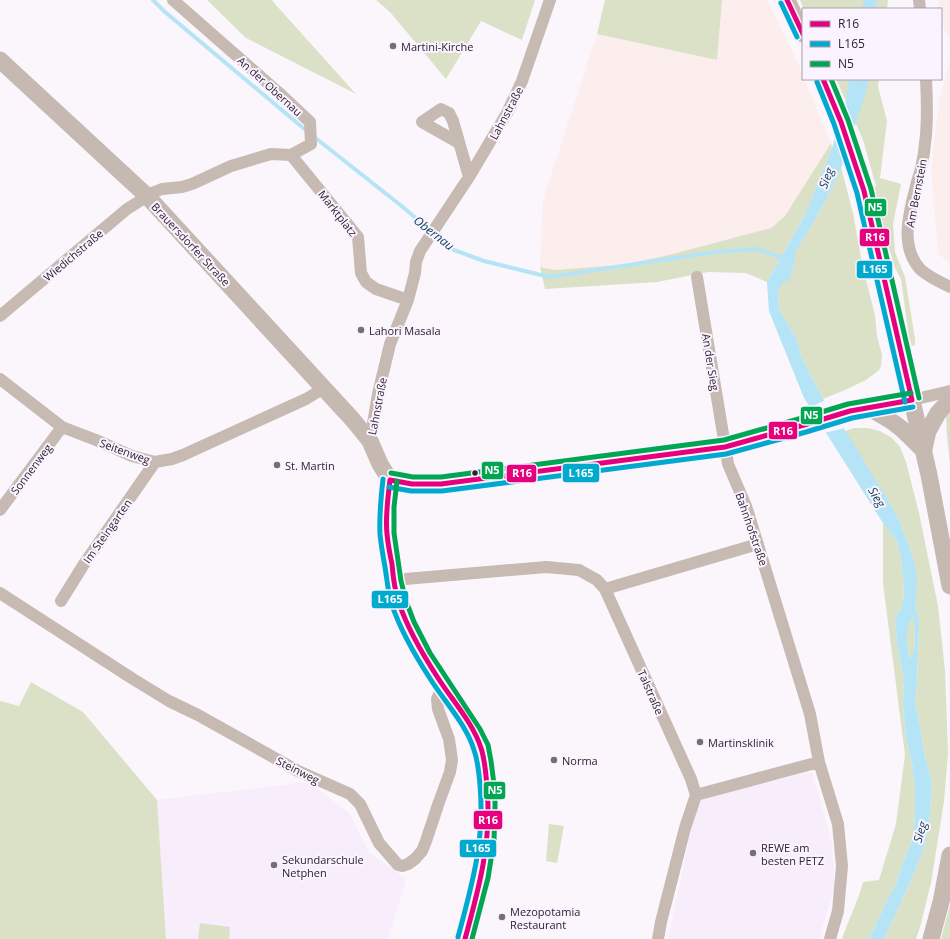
<svg xmlns="http://www.w3.org/2000/svg" width="950" height="939" font-family="'Open Sans',sans-serif">
<style>
.built{fill:#f7edfb}
.industrial{fill:#fbeeed}
.green{fill:#dbe1c6}
.water{fill:#b5e4f6;fill-rule:evenodd}
.pier{fill:#faf6fc}
.lines{fill:none;stroke-linecap:round;stroke-linejoin:round}
.stream{stroke:#b5e4f6;stroke-width:4}
.street{stroke:#c7bab3;stroke-width:12}
.secondary{stroke:#c6b9b2;stroke-width:17}
.bus-1-casing{stroke:#fbf3ff;stroke-width:8}
.bus-2-casing{stroke:#fbf3ff;stroke-width:8}
.bus-3-casing{stroke:#fbf3ff;stroke-width:8}
.bus-1{stroke:#e5007d;stroke-width:5}
.bus-2{stroke:#00a9ce;stroke-width:5}
.bus-3{stroke:#00a651;stroke-width:5}
.poi-dot{fill:#746e77;stroke:#fbf3ff;stroke-width:1.5}
.bus-dot{fill:#2c242f;stroke:#fbf3ff;stroke-width:1.5}
.labels{text-anchor:middle;dominant-baseline:central;stroke-width:4;stroke-linejoin:round;paint-order:stroke}
.poi-label{font-size:11px;fill:#2c242f;stroke:#fbf3ff;text-anchor:start}
.street-label{font-size:11px;fill:#2c242f;stroke:#fbf3ff}
.water-label{font-size:12px;font-style:italic;fill:#003e4f;stroke:#fbf3ff}
.line-badge{stroke:#fbf3ff;stroke-width:1.5}
.badge-label{font-size:11px;text-anchor:middle;font-weight:bold;fill:#fff}
</style>
<rect width="100%" height="100%" fill="#faf6fc"/>
<path class="built" d="M812,772l20,70 3,43 -16,54h-151l30,-141z
M308,782l41,31 20,39 37,27 -18,60h-222l-9,-139z"/>
<path class="industrial" d="M722,0h45l32,65 4,11v3h1l27,63 -46,74 -14,12 -102,27 -48,10 -66,5 -15,-3 3,-67 54,-166 120,26z
M939,0h11v41l-9,-19v-13h-3z
M950,61v202l-12,-9 -7,-84 8,-70z"/>
<path class="green" d="M207,0h65l3,4 81,90 -110,-56z
M376,0h159l-13,40 -41,-19 -35,58 -56,-67z
M605,0h117l-5,60 -120,-26z
M800,0h88l-1,9h-83z
M836,79h43l-1,7 9,35 -7,57 21,6 -8,40 2,28 10,25 10,62v6l-3,1 -3,-9 -8,-58 -6,-11 -23,-79 4,-3 -13,-46z
M831,143l1,5 -25,63 -40,71 -21,-9 -38,-1 -51,10 -112,7 -5,-22 15,3 66,-5 48,-10 102,-27 14,-12z
M841,167l12,46 10,55 12,47 2,21 5,19 -1,11 -2,4 -5,4 -8,6 -21,10 -22,9 -21,-41 -6,-20 -17,-29 -1,-18 5,-9 10,-13 2,-18 25,-40 19,-37z
M950,413v51l-3,-28 -1,-19z
M854,428h13l13,3 12,7 8,9 6,15 13,51 19,93 4,36 3,29 3,82 -4,48 -13,82 -11,44 -4,12h-32l20,-43 13,-30 8,-22 4,-20 3,-41 -8,-31 -5,-33 -4,-16 2,-18 2,-59 -1,-11 -3,-8 1,-5v-29l-5,-22 -14,-36 -52,-84z
M883,523l14,18 4,18 3,26 -1,17 -3,8 -5,9 2,24 7,38 -1,24 3,33 6,25 3,25v21l-1,20 -3,15 -9,21 -7,22 -7,11 -19,41h-27c6,-19 16,-37 21,-57l16,-2 17,-56 9,-69 -22,-172z
M913,615l2,13 -1,24 -3,6 -2,-2 -3,-23 3,-9z
M31,682l52,30 74,88 9,139h-166v-238l19,5z
M549,824l15,2 -7,37 -11,-2z
M950,905v34h-9l8,-30z
M200,923l30,4 -1,12h-31z"/>
<path class="water" d="M864,0h13l-1,9h-14z
M849,79h19l-1,10 -28,85 -19,37 -24,40 -3,18 -4,12 -6,1 -5,10 1,17 17,29 6,20 21,41 24,34 50,82 14,36 6,22 -1,29 -1,5 3,8 1,11 -2,59 -2,18 4,16 5,33 8,31 -3,41 -4,20 -8,22 -13,30 -20,43h-15l19,-41 7,-11 7,-22 9,-21 3,-15 1,-20v-21l-3,-25 -6,-25 -3,-34 1,-23 -7,-38 -2,-24 5,-9 3,-8 1,-17 -3,-26 -4,-18 -14,-18 -79,-125 -35,-87 -2,-29 39,-69 26,-65 14,-47zM913,616l2,12 -1,24 -4,6 -1,-2c-2,-18 -5,-23 4,-40z"/>
<path class="pier" d="M844,100l11,29 -11,34 -10,-28z
M826,400l19,28 -21,5 -16,-25z"/>
<g class="lines">
<path class="stream" d="M153,0l12,12 143,120
M313,136l86,68 55,46 30,11 65,16 167,-25 41,-3 29,10"/>
<path class="street" d="M919,0l1,9
M926,79c1,20 2,44 -1,64 -1,13 -4,27 -8,39 -7,28 -19,64 4,88 8,7 19,12 29,17
M459,143l-37,-21 19,-13 8,4 4,8 16,56
M291,155l67,82 3,36 5,9 10,7 32,11
M697,277l31,187 18,42 64,208 9,48 19,62 4,42 -4,45 -8,28
M0,316l127,-107 27,-17 8,-3 20,-2 10,-3 39,-18 40,-12 20,1 20,-11 -1,-22 -32,-30 -105,-92
M0,379l62,48 34,13 36,16 23,6 17,-3 11,-4 123,-56 18,-11
M912,400l38,-9
M370,441l8,-47 12,-50 18,-44 7,-27 1,-11 4,-11 49,-74 38,-64 15,-32 28,-81
M390,480c-2,16 -4,38 -3,54 1,9 3,18 4,27 2,14 4,28 8,42 10,30 27,57 44,83 12,19 31,40 38,62 10,36 9,84 2,120 -5,24 -12,48 -18,71
M0,510l62,-83
M394,580l152,-13 33,3 18,10 8,9 86,190 5,16 -11,33 -24,94 -3,17
M605,589l153,-45
M0,593l133,86 36,22 29,14 100,56 52,23 10,10 19,39 19,22 4,1 6,-2 7,-5 7,-8 4,-10 13,-39 11,-30 2,-12 -3,-21 -11,-30 -1,-10 6,-13
M61,601l23,-37 71,-102
M696,795l123,-33"/>
<path class="secondary" d="M787,0l16,34
M0,60l147,136 206,224 17,21 10,23 10,16 22,4h29l128,-16 156,-21 79,-22 46,-14 62,-11
M823,79l18,43 23,69 15,65 50,219 21,111
M868,408c10,5 21,11 30,18 9,7 17,16 25,24
M924,449l4,-18 10,-18 12,-13
M931,939l10,-37 9,-47"/>
<defs>
<path id="bus-1" d="M787,0l16,34
M823,79l18,43 23,69 48,209
M390,480l22,4h29l284,-37 79,-22 46,-14 62,-11
M390,480c-2,18 -5,36 -3,54 1,10 3,21 5,30 1,13 3,27 7,39 9,27 24,52 39,75 14,22 35,45 43,70 4,12 5,26 6,39 5,54 -8,101 -22,152"/>
<path id="bus-2" d="M781,3l16,34
M817,82l17,42 23,69 48,209
M383,479c-2,18 -4,36 -3,55 1,11 3,22 5,33 2,12 3,26 7,38 9,27 24,52 39,75 14,22 36,46 43,70 4,11 5,23 6,35 5,55 -8,100 -22,152
M389,487l22,4h31l284,-37 80,-22 46,-14 61,-11"/>
<path id="bus-3" d="M831,79l17,41 23,69 48,209
M391,473l22,4h28l283,-37 78,-22 46,-14 63,-11
M397,481l-3,26v26l7,48 5,20 8,21 16,31 50,76 8,16 3,16 4,31v16l-1,32 -6,38 -16,61"/>
</defs>
<use href="#bus-1" class="bus-1-casing"/>
<use href="#bus-2" class="bus-2-casing"/>
<use href="#bus-3" class="bus-3-casing"/>
<use href="#bus-1" class="bus-1"/>
<use href="#bus-2" class="bus-2"/>
<use href="#bus-3" class="bus-3"/>
</g>
<g class="poi-dot">
<circle cx="393" cy="46" r="4"/>
<circle cx="361" cy="330" r="4"/>
<circle cx="277" cy="465" r="4"/>
<circle cx="700" cy="742" r="4"/>
<circle cx="554" cy="760" r="4"/>
<circle cx="753" cy="853" r="4"/>
<circle cx="274" cy="865" r="4"/>
<circle cx="502" cy="917" r="4"/>
</g>
<circle class="bus-dot" cx="475" cy="473" r="3.5"/>
<g class="labels">
<g class="poi-label">
<text x="401" y="46">Martini-Kirche</text>
<text x="369" y="330">Lahori Masala</text>
<text x="285" y="465">St. Martin</text>
<text x="708" y="742">Martinsklinik</text>
<text x="562" y="760">Norma</text>
<text x="761" y="847">REWE am<tspan x="761" dy="13">besten PETZ</tspan></text>
<text x="282" y="859">Sekundarschule<tspan x="282" dy="13">Netphen</tspan></text>
<text x="510" y="911">Mezopotamia<tspan x="510" dy="13">Restaurant</tspan></text>
</g>
<g class="street-label">
<text transform="translate(270 86) rotate(42)">An der Obernau</text>
<text transform="translate(506 113) rotate(-62)">Lahnstraße</text>
<text transform="translate(916 193) rotate(-79)">Am Bernstein</text>
<text transform="translate(338 213) rotate(52)">Marktplatz</text>
<text transform="translate(191 244) rotate(47)">Brauersdorfer Straße</text>
<text transform="translate(73 255) rotate(-40)">Wiedichstraße</text>
<text transform="translate(711 362) rotate(81)">An der Sieg</text>
<text transform="translate(377 406) rotate(-79)">Lahnstraße</text>
<text transform="translate(125 451) rotate(20)">Seitenweg</text>
<text transform="translate(31 469) rotate(-53)">Sonnenweg</text>
<text transform="translate(752 529) rotate(71)">Bahnhofstraße</text>
<text transform="translate(107 531) rotate(-55)">Im Steingarten</text>
<text transform="translate(651 692) rotate(66)">Talstraße</text>
<text transform="translate(298 770) rotate(27)">Steinweg</text>
</g>
<g class="water-label">
<text transform="translate(826 178) rotate(-69)">Sieg</text>
<text transform="translate(434 233) rotate(38)">Obernau</text>
<text transform="translate(877 497) rotate(59)">Sieg</text>
<text transform="translate(920 832) rotate(-73)">Sieg</text>
</g>
</g>
<g class="line-badge">
<rect x="864" y="198" width="23" height="19" rx="4" fill="#00a651"/>
<rect x="859" y="228" width="31" height="19" rx="4" fill="#e5007d"/>
<rect x="856" y="260" width="37" height="19" rx="4" fill="#00a9ce"/>
<rect x="800" y="406" width="23" height="19" rx="4" fill="#00a651"/>
<rect x="768" y="421" width="30" height="19" rx="4" fill="#e5007d"/>
<rect x="481" y="461" width="23" height="19" rx="4" fill="#00a651"/>
<rect x="562" y="463" width="38" height="20" rx="4" fill="#00a9ce"/>
<rect x="506" y="464" width="31" height="19" rx="4" fill="#e5007d"/>
<rect x="371" y="590" width="38" height="19" rx="4" fill="#00a9ce"/>
<rect x="483" y="781" width="23" height="19" rx="4" fill="#00a651"/>
<rect x="473" y="810" width="30" height="20" rx="4" fill="#e5007d"/>
<rect x="459" y="839" width="38" height="19" rx="4" fill="#00a9ce"/>
</g>
<g class="badge-label">
<text x="875" y="211">N5</text>
<text x="875" y="241">R16</text>
<text x="875" y="273">L165</text>
<text x="811" y="419">N5</text>
<text x="783" y="435">R16</text>
<text x="492" y="474">N5</text>
<text x="581" y="477">L165</text>
<text x="522" y="477">R16</text>
<text x="390" y="603">L165</text>
<text x="495" y="794">N5</text>
<text x="488" y="824">R16</text>
<text x="478" y="852">L165</text>
</g>
<rect x="802" y="8" width="140" height="72" fill="#fbf3ff" stroke="#a8a0ac"/>
<rect x="810" y="21" width="20" height="6" fill="#e5007d" stroke="#a8a0ac"/>
<text x="838" y="28" font-size="12" fill="#2c242f">R16</text>
<rect x="810" y="41" width="20" height="6" fill="#00a9ce" stroke="#a8a0ac"/>
<text x="838" y="48" font-size="12" fill="#2c242f">L165</text>
<rect x="810" y="61" width="20" height="6" fill="#00a651" stroke="#a8a0ac"/>
<text x="838" y="68" font-size="12" fill="#2c242f">N5</text>
</svg>
